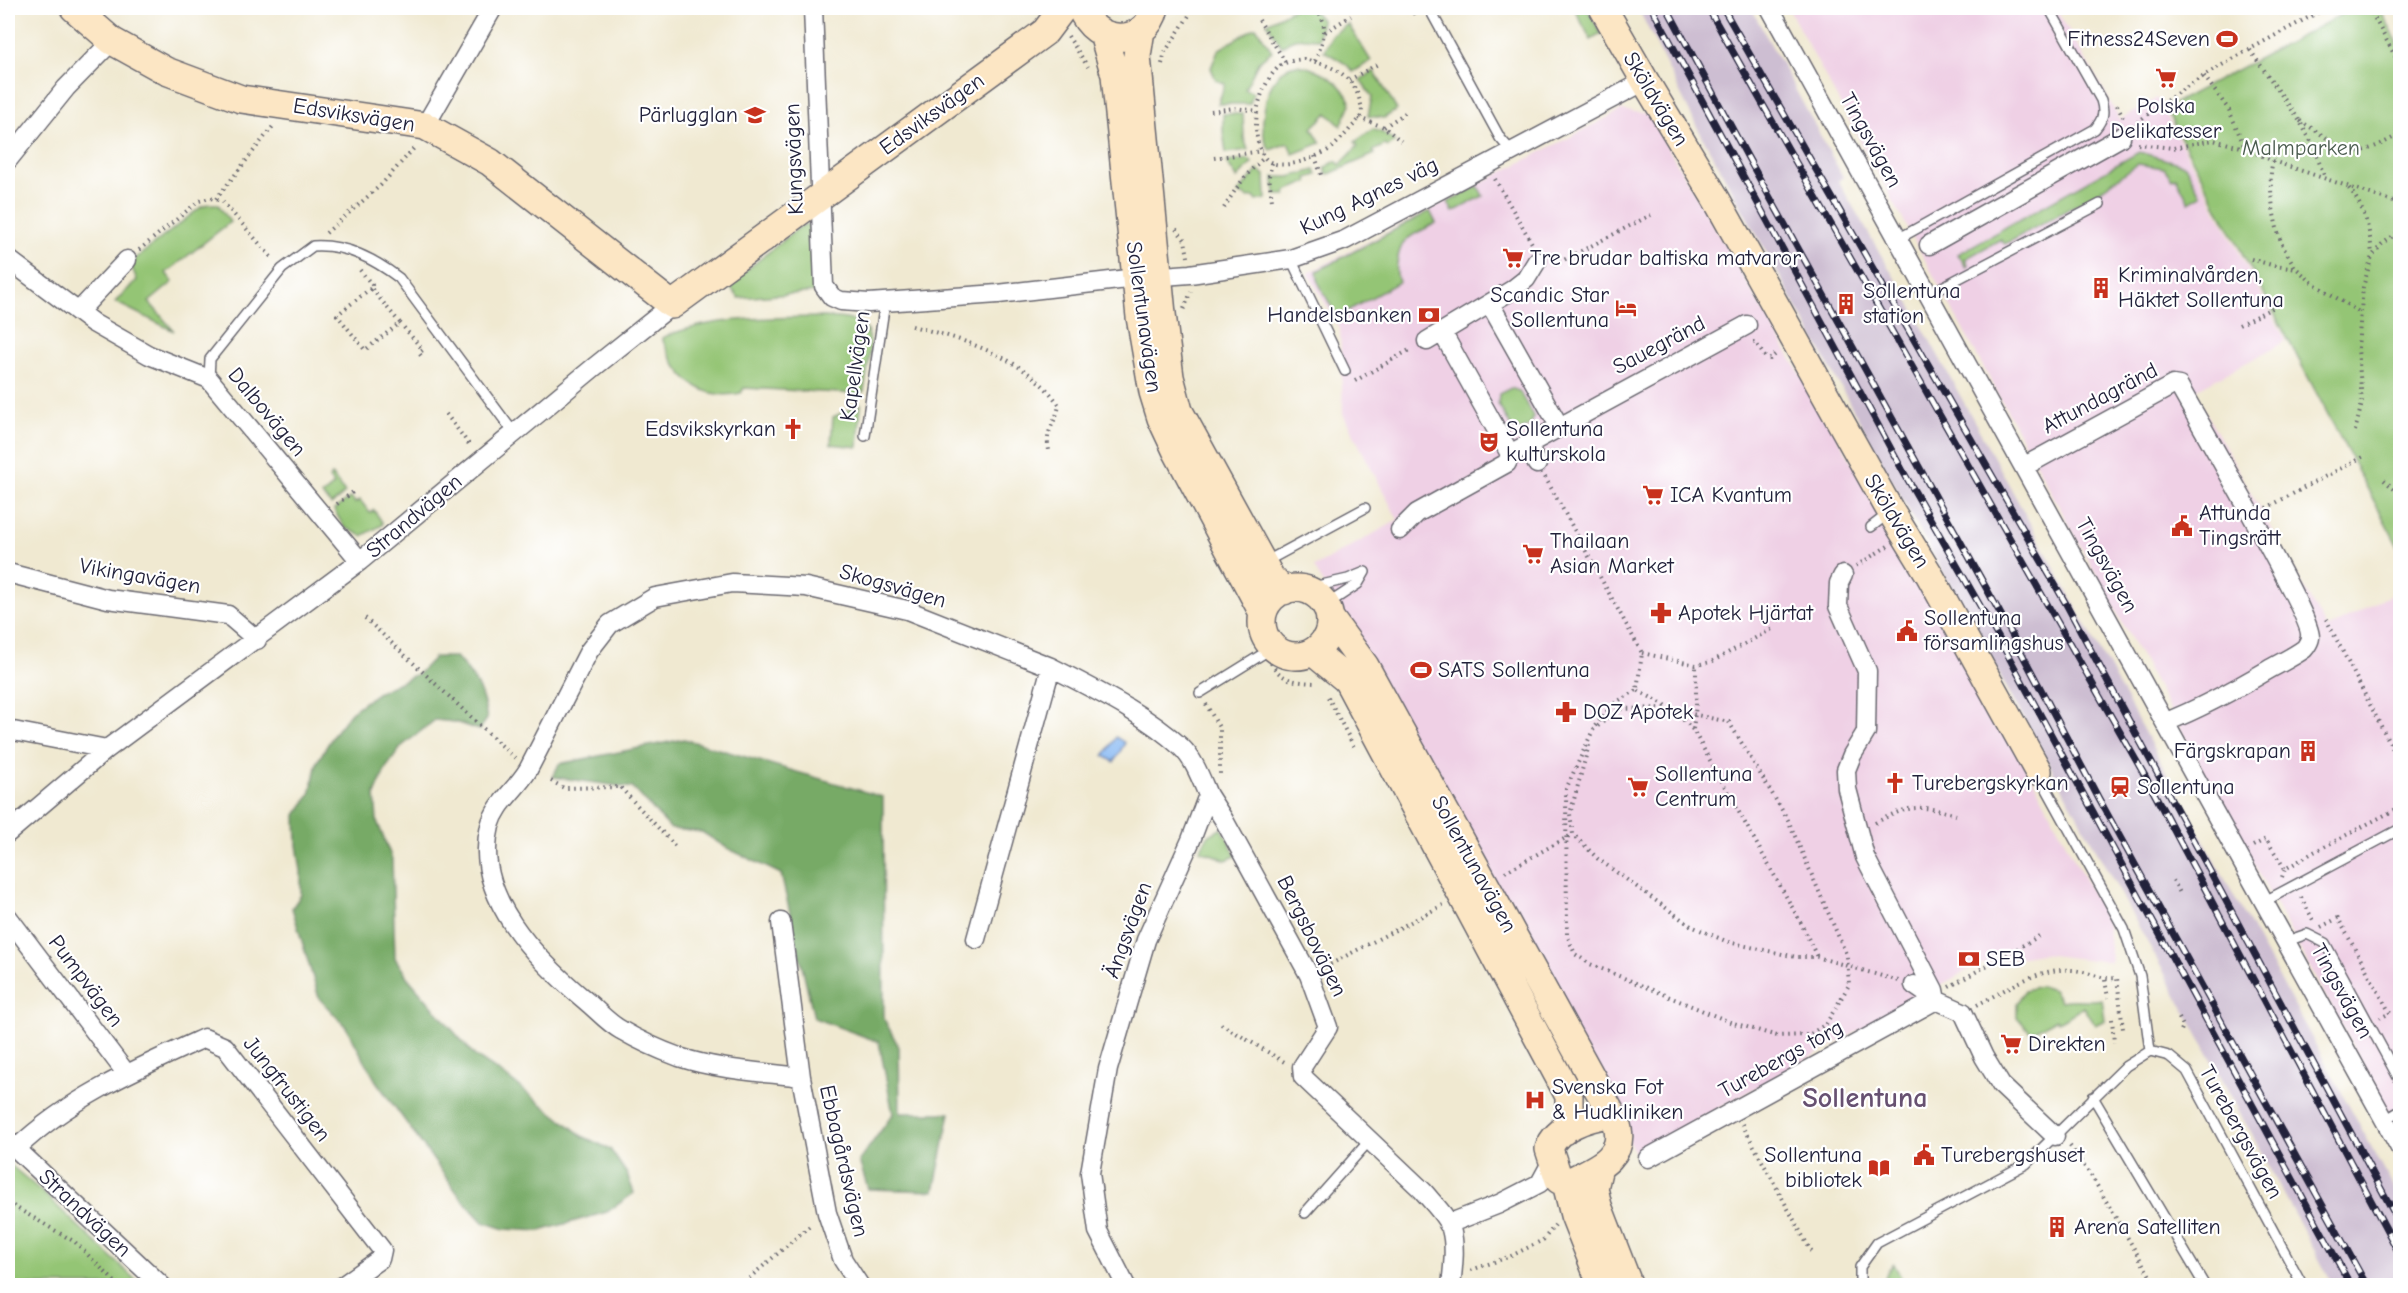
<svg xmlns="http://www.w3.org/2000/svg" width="2408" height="1293" font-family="'Comic Neue',sans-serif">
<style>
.built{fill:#efd0e5}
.industrial{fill:#cdbed2}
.green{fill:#94c575;stroke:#5b7458;stroke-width:1.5}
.forest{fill:#7a6;stroke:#4c6650;stroke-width:1.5}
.water{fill:#86b8f3;stroke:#546d97;stroke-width:1.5}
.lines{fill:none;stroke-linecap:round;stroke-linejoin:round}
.lane-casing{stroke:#6a6870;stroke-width:12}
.street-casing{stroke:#6a6870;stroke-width:21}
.secondary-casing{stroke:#6a6870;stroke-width:30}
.path{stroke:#6a6870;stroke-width:4;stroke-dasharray:1.5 4.5;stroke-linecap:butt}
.lane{stroke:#fff;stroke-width:9}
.street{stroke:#fff;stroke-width:18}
.secondary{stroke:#fce6c4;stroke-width:27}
.rail-casing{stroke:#22223b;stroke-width:7}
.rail{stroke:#fff;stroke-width:4.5;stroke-dasharray:14;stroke-linecap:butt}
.labels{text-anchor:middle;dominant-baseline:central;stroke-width:4.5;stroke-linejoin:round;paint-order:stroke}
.poi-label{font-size:22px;fill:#22223b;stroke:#fff;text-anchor:start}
.street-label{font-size:22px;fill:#22223b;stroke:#fff}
.park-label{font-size:22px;fill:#4a5b4f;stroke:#fff}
.district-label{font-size:28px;font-weight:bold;fill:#675171;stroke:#fff}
</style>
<rect width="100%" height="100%" fill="#fff"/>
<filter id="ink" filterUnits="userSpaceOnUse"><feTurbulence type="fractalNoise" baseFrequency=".0167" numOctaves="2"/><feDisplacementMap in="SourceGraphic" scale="12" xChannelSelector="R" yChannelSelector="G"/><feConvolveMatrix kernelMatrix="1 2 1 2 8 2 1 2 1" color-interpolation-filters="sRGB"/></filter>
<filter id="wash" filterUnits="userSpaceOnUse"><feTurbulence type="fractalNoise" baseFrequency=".008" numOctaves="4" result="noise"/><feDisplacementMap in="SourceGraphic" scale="24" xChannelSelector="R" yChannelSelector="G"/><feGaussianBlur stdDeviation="1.35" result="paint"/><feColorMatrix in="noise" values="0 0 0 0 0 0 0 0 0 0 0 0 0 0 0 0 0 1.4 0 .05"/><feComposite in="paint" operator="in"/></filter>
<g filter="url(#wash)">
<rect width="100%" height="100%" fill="#f0e9d1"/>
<path class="built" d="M1788,8h268l64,111 37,-21 129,243 -92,50 133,238 73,-39v543z
M1622,110l26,4 345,589 115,221 3,38 -70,-8 -64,11 -341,189 -322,-587 84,-47 -55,-106 -3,-85 -32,-56z"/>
<path class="industrial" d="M1638,8h113l92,169 -5,4 72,123 490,895v86h-67l-156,-289 -481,-871z"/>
<path class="green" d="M1295,8h16l11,13 -4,18c-14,-1 -27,-3 -36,8l-15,-24z
M1574,8h13l14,26 -10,6z
M2354,8h25l21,39v503l-235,-442z
M1348,24l23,37 -18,11 -7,-8 -22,-13 8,-16z
M1256,27l16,24 -13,10 -14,28 8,4 -3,11h-32l7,-20 -9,-4 -5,-12 7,-18z
M1297,65c23,3 46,17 54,39l-10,22 -14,-13 -15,15 9,15 -28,11 -5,-11 -18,7c-14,-19 -5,-61 10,-77 4,-5 11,-7 17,-8z
M1374,71l23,39 -13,8 -16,-2 4,-19 -12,-17z
M1223,114h20l1,24 4,12 -22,3 -3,-22z
M1373,129l10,4 12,9 -7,5 -3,-2 -12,6 2,3 -48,21 -3,-7 12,-7 4,4 18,-19 -3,-4z
M2139,152l46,13 16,30 -12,7 -13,-25 -4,2 -8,-11 -26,-4 -51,35 -82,45 -4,-5 -36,20 3,7 -2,1 -8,-13z
M1249,159l3,4 -15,15 -11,-16z
M1258,170l7,5 1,24 -9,2 -3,-4 -5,1 -11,-5z
M1315,170l2,5 -10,3 1,4 -22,9v4h-11l-1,-18h15z
M1478,186l5,10 -30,16 -5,-10z
M208,204h10l12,18 -64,51 7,9 -24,20 25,29 -59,-29 22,-22 -7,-17 71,-56z
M1430,211l6,12c-23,13 -36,12 -39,41 -1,7 -1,12 2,18l-62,35 -19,-35 -1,-11z
M809,224l8,68 -78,6 -9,-11 3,-6 68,-55z
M825,317c10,1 23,1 32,5 23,9 9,50 7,69l-5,3 -115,-6 -3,5c-42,9 -65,-18 -79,-55 50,-22 109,-20 163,-21z
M1511,388l8,3 14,25 -2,9 -10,5 -9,-2 -14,-24 1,-10z
M861,404l-3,43 -27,-3 2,-27z
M332,475l13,18 -14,12 -9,-10 12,-10 -5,-7z
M351,497l4,6 5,-3 10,13 4,-3 8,12v3l-20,11 -18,-9 -10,-17z
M1222,828l14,28 -10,4 -26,-10 8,-14z
M2041,986l12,4 8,11c15,-3 27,1 41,-2l3,21 -10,5 -11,-18 -26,15 -2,-3 -25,14 -14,-16v-14l8,-13z
M8,1163l32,27 101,95h-133z
M1894,1264l11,21h-22l4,-13z"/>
<path class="forest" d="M435,657h21c19,21 27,34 31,62l-8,11 -24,-8 -20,-2 -33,26 -16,22 -11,26 2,27 15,38 3,99 13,20 67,78 29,19 80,62 26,12 17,25 7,19 -27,19 -67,19 -36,-2 -21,-7 -22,-24 -85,-117 -30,-54 -27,-29 -27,-90 9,-13v-24l-4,-26 -1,-30 14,-20 7,-33 19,-31 15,-19 26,-19 42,-20z
M684,739l199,58 1,222 15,28 1,66h50l-16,78 -66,-2 -9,-28 34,-47 -14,-72 -65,-24 -33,-144 -54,-26 -25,-16 -31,-3 -38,-41 -80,-11 6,-13z"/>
<path class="water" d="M1116,737l9,6 -11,19 -10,-6z"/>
</g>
<g filter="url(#ink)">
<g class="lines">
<defs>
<path id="lane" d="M1429,8l71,130 12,14
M1898,239l197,-110c8,-10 10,-16 6,-29l-52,-92
M1291,259l54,112
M1929,294l171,-90
M209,379l1,-20 72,-90 31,-23c33,-2 61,13 86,32l115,155
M865,436l20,-134
M1871,527l17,-13
M1265,562l100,-54
M1304,589l44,-10 17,-7
M1326,605l32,-21 7,-12
M1200,693l74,-46
M2038,773l86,156 16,47 10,75
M2265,901l135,-72
M2287,941l20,-7 18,9 75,138
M2093,1097l112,189
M2385,1120l15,-9
M1305,1213l65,-73
M1860,1286v-19l17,-24 149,-79 100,-98 24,-15 19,5 18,15 116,215"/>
<path id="street" d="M813,8l11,278 8,11 9,4 28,2 129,-9 138,-16 54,-4 101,-15 54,-19 300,-159
M1770,8l630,1140
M425,126l68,-118
M8,160l58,-72 46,-47
M1929,245l192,-108
M8,259l85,64 56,32 60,24 151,182
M1490,304l69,122
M78,312l49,-52
M1442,332l68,122
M1427,341l85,-51 14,-11 11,-18
M1527,444l10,20
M2025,466l148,-81 6,1c17,31 134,232 131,251 0,4 -4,10 -6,12 -11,8 -24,14 -36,21 -32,19 -67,38 -102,52
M1400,530l17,-17 90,-50 3,-9 237,-129
M8,573l100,26 120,16 29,25
M1843,575l-4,8 -1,23 29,65 -1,61 -14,23 -6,15 1,19 18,68 69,133 2,10
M1051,667c44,23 93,46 130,80 13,12 20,32 27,48l-17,45 -45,100 -38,129 -18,104 8,58 28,55
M8,730l99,19
M1208,795l16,25 85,155 19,52 -26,40 1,10 120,114c9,11 24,25 28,38 5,17 2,39 0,57
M8,833l99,-84 253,-188 233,-193 79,-63
M8,917l118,156
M781,922l20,155 26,136 16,47 17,26
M1914,985l22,15 27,12 21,45 17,28 54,51
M801,1077c-40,-5 -83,-7 -122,-20 -19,-7 -41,-17 -58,-27 -13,-7 -24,-20 -35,-29 -49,-41 -114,-105 -96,-175 6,-23 26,-36 38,-56l61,-119 21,-27 45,-27 77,-14 74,4 101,23 144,57 -75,272
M8,1141l154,145
M16,1149c53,-51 122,-81 188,-111l21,9 157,203 -2,9 -38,27
M1648,1158l288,-158
M1448,1224l51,-20 41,-21 12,-22"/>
<path id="secondary" d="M74,8l38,33 54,30 75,28 184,27 65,36 182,143 373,-273 18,-24
M1081,8c13,37 64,41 74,0
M1603,8l42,73 70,116 176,315 38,62 109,197
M1141,30l-4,26 25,258 8,63 9,34 92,167 13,13
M1103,34l12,41 25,242 13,75 8,26 16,34 86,161
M1262 622a34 34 0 1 1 68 0a34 34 0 1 1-68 0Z
M1330,618l35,48 251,456c13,37 -24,48 -50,61
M1313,652l34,28 222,416v17l-5,18
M1599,1167l-5,21 4,18 31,80
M1602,1286l-28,-71 -8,-32 -7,-3 -10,-31c7,-23 41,-32 62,-35"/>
</defs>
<use href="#lane" class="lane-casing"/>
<use href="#street" class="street-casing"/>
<use href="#secondary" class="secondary-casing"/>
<path class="path" d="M1411,8l5,9
M2369,8l31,57
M1259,20l27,43
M1325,32l26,-16
M1068,36l20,31
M2250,50l49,70 13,23 13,35
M1303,59c24,5 48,13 56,39 2,6 4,13 2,18 -2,5 -9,10 -12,14 -5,6 -11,12 -16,17 -14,10 -55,27 -68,11 -18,-24 -7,-75 16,-93 7,-4 15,-5 22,-6z
M1315,61c8,-20 15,-35 1,-53
M1162,64l3,-12 29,-44
M2204,76l25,34 16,38 28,13 127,43
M1349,80l29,-16
M2117,105l8,15
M1211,111l24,-3 23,3
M1359,118l25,9 17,14
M2300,121c49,28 43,45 100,13
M2133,126c58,-48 127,-82 193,-118
M1384,127l21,-14
M2138,144l35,4 40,-8 32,8
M1315,156l7,22
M1214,158l48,-7
M2273,161c-6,20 1,63 9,83 4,9 10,17 14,25
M1272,163l-3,13 3,25
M1495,179l38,66
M2349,188c16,20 21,42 23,67
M216,199l58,-74
M1224,208c12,-20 23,-36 41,-51
M1176,229l9,11 3,17
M326,233l55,-48 35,-39
M139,250l60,-49 11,-3 12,3 51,58
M2251,259l24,7 22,3 16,14 46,29
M1554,265l97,-50
M360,270l12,15 -1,3 29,35 -35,27 -28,-35 34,-27
M1184,309l7,-17
M400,323l23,27 -4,3 3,4
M2239,325l37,-19
M912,326c50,13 116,32 147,79 -3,19 -15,25 -10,45
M1753,343h3l9,14 5,2 6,-5
M1355,381l56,-32
M446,414l25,33
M2355,431l7,-28 -4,-55 5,-61 9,-31 10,-12 18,-13
M1545,477l97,176 -5,37 32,17
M2384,480l16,14
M337,504l16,-12
M2266,508l100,-53
M1856,566l32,-20
M365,618l151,141
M2326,619l74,144
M1642,653l54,12 15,-3 63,-34
M1271,663c10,18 26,19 44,20
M1328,697l27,52
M1206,704l14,25v45
M1664,708l65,14 59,98 59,136 2,29 -23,39 -17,11 -32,1 -47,-14 -140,-58 -15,-10 -8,-19 -1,-146 27,-59 26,-21z
M1675,711l18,19 108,193 16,34
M1595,726l18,-22 24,-14
M1693,729l3,-24v-40
M1589,745l-19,69 3,20 25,25 93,67 37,16 68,15h21l82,24
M551,781l13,7 56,-1 57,61
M1875,823c34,-18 44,-19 81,-8
M2253,846l13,-7 19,30
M1505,872l68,-38
M2282,877l3,-8 29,-17 86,-45
M2173,880l7,13
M2301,897l13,25
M2321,927l17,-9 52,95 -10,5
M1325,967l118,-62
M2105,980l3,18
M1949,987l92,-52
M1977,1005c29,-15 61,-38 95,-35 16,1 28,10 45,8l6,51
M2179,1018l4,8 -3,7
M2112,1019l2,24
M1221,1024l65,39
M1742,1124l70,129
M2070,1146l22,31 64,109
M8,1203l67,39 44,44
M1471,1270l40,-14 32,-16 12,-15
M740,1286l72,-62"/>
<use href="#lane" class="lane"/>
<use href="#street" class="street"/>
<use href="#secondary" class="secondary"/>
<defs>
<path id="rail" d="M1652,8l252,465 94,164 353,649
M1667,8l80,148 263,475 89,168 268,487
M1708,8l437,768 255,479
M1723,8l342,594 335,622"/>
</defs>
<use href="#rail" class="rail-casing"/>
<use href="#rail" class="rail"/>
</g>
</g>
<defs>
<symbol id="stadium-bare" viewBox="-9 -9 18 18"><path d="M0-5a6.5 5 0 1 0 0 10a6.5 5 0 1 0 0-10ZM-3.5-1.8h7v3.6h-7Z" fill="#c8321e" stroke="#fff" stroke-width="2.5" paint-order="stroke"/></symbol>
<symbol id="supermarket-bare" viewBox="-9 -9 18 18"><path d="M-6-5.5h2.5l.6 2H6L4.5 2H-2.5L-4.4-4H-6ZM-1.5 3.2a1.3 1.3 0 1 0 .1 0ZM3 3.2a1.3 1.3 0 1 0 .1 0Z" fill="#c8321e" stroke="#fff" stroke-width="2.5" paint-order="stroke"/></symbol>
<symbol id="school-bare" viewBox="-9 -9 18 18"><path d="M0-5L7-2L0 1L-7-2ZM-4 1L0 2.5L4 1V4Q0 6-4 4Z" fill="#c8321e" stroke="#fff" stroke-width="2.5" paint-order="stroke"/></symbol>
<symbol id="building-bare" viewBox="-9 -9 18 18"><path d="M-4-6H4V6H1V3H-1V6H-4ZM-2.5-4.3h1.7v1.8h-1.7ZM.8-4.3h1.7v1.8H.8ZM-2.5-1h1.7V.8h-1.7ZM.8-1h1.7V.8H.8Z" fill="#c8321e" stroke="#fff" stroke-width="2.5" paint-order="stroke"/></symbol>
<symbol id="hotel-bare" viewBox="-9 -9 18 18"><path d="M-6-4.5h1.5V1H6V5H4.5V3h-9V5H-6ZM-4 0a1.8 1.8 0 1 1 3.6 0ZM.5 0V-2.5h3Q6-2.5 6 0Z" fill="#c8321e" stroke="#fff" stroke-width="2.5" paint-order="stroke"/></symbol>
<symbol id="bank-bare" viewBox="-9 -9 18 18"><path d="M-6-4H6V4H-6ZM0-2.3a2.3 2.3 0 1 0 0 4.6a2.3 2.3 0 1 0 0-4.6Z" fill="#c8321e" stroke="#fff" stroke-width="2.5" paint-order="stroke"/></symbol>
<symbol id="church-bare" viewBox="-9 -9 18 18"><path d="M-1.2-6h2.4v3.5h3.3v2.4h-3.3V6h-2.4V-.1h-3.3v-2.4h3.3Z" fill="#c8321e" stroke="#fff" stroke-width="2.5" paint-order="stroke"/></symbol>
<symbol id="theatre-bare" viewBox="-9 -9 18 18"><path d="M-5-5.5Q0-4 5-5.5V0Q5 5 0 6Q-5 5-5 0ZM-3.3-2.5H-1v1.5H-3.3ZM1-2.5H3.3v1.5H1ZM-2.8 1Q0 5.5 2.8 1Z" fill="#c8321e" stroke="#fff" stroke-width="2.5" paint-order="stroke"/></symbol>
<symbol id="civic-bare" viewBox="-9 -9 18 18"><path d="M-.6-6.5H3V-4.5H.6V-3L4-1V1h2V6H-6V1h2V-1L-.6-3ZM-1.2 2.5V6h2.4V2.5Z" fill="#c8321e" stroke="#fff" stroke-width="2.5" paint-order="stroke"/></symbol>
<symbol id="pharmacy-bare" viewBox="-9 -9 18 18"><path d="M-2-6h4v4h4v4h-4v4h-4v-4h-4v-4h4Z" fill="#c8321e" stroke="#fff" stroke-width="2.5" paint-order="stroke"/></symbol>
<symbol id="station-bare" viewBox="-9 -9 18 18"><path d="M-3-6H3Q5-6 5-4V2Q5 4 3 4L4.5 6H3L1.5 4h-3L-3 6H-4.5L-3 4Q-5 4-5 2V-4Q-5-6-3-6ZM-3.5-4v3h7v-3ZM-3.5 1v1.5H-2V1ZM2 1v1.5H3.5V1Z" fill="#c8321e" stroke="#fff" stroke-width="2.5" paint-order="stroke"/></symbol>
<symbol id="hospital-bare" viewBox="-9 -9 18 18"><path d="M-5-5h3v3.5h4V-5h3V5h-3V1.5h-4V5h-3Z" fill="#c8321e" stroke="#fff" stroke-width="2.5" paint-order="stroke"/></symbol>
<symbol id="library-bare" viewBox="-9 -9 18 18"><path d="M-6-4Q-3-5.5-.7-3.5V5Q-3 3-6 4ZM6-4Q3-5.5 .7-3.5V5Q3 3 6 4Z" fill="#c8321e" stroke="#fff" stroke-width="2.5" paint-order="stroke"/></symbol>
</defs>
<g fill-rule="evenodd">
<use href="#stadium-bare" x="2212" y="24" width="30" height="30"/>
<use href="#supermarket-bare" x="2151" y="63" width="30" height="30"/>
<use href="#school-bare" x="740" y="100" width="30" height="30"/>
<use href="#supermarket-bare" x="1498" y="243" width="30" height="30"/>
<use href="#building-bare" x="2086" y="273" width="30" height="30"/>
<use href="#building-bare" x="1831" y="289" width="30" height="30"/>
<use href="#hotel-bare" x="1611" y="293" width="30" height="30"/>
<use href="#bank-bare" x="1414" y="300" width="30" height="30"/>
<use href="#church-bare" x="778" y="414" width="30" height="30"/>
<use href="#theatre-bare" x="1474" y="427" width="30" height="30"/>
<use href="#supermarket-bare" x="1638" y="480" width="30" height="30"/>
<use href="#civic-bare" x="2167" y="511" width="30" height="30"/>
<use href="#supermarket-bare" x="1518" y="539" width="30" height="30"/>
<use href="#pharmacy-bare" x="1646" y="598" width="30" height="30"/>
<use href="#civic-bare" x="1892" y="616" width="30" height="30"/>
<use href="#stadium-bare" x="1406" y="655" width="30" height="30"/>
<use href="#pharmacy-bare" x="1551" y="697" width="30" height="30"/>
<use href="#building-bare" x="2293" y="736" width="30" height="30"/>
<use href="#church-bare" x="1880" y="768" width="30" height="30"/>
<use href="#supermarket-bare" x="1623" y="772" width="30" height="30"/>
<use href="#station-bare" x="2105" y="772" width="30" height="30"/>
<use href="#bank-bare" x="1954" y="944" width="30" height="30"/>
<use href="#supermarket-bare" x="1996" y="1029" width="30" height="30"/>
<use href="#hospital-bare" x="1520" y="1085" width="30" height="30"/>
<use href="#civic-bare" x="1909" y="1140" width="30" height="30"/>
<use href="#library-bare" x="1864" y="1153" width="30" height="30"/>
<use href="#building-bare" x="2042" y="1212" width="30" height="30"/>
</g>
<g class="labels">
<g class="poi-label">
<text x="2210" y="39" text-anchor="end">Fitness24Seven</text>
<text x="2166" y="106" text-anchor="middle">Polska<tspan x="2166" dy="25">Delikatesser</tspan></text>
<text x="738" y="115" text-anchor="end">Pärlugglan</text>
<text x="1530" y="258">Tre brudar baltiska matvaror</text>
<text x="2118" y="275">Kriminalvården,<tspan x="2118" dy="25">Häktet Sollentuna</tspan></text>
<text x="1863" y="291">Sollentuna<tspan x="1863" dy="25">station</tspan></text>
<text x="1609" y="295" text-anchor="end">Scandic Star<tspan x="1609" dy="25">Sollentuna</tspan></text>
<text x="1412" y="315" text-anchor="end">Handelsbanken</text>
<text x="776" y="429" text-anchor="end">Edsvikskyrkan</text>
<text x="1506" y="429">Sollentuna<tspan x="1506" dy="25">kulturskola</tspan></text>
<text x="1670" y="495">ICA Kvantum</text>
<text x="2199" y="513">Attunda<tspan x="2199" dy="25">Tingsrätt</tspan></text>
<text x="1550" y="541">Thailaan<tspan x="1550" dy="25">Asian Market</tspan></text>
<text x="1678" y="613">Apotek Hjärtat</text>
<text x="1924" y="618">Sollentuna<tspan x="1924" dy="25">församlingshus</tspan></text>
<text x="1438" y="670">SATS Sollentuna</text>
<text x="1583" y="712">DOZ Apotek</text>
<text x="2291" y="751" text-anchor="end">Färgskrapan</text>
<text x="1655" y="774">Sollentuna<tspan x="1655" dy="25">Centrum</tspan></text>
<text x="1912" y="783">Turebergskyrkan</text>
<text x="2137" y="787">Sollentuna</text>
<text x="1986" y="959">SEB</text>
<text x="2028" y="1044">Direkten</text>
<text x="1552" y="1087">Svenska Fot<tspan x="1552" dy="25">&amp; Hudkliniken</tspan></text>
<text x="1862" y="1155" text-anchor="end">Sollentuna<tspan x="1862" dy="25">bibliotek</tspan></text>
<text x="1941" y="1155">Turebergshuset</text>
<text x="2074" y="1227">Arena Satelliten</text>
</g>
<g class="street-label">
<text transform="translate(1656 99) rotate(59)">Sköldvägen</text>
<text transform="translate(932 114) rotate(-36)">Edsviksvägen</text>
<text transform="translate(354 115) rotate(9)">Edsviksvägen</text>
<text transform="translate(1871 140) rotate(61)">Tingsvägen</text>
<text transform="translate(794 159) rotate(-92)">Kungsvägen</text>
<text transform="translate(1369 196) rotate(-26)">Kung Agnes väg</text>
<text transform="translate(1144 317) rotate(82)">Sollentunavägen</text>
<text transform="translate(1659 345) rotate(-28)">Sauegränd</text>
<text transform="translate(855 366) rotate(-82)">Kapellvägen</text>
<text transform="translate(2100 398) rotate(-28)">Attundagränd</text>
<text transform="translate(267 412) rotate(50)">Dalbovägen</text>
<text transform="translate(414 516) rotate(-40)">Strandvägen</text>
<text transform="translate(1897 521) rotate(59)">Sköldvägen</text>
<text transform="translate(2107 565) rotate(61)">Tingsvägen</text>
<text transform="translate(140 576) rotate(10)">Vikingavägen</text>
<text transform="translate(893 586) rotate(16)">Skogsvägen</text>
<text transform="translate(1474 864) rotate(61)">Sollentunavägen</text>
<text transform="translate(1128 930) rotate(-70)">Ängsvägen</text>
<text transform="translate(1312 936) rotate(64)">Bergsbovägen</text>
<text transform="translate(86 981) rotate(53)">Pumpvägen</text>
<text transform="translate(2342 991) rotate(61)">Tingsvägen</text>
<text transform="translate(1781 1059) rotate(-29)">Turebergs torg</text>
<text transform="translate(287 1089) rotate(52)">Jungfrustigen</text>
<text transform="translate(2241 1132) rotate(61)">Turebergsvägen</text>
<text transform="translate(844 1161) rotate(77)">Ebbagårdsvägen</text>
<text transform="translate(85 1213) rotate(43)">Strandvägen</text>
</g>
<g class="park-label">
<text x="2301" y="148">Malmparken</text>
</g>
<g class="district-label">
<text x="1865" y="1098">Sollentuna</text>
</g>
</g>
<rect width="2408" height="1293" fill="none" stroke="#fff" stroke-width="30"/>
</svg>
